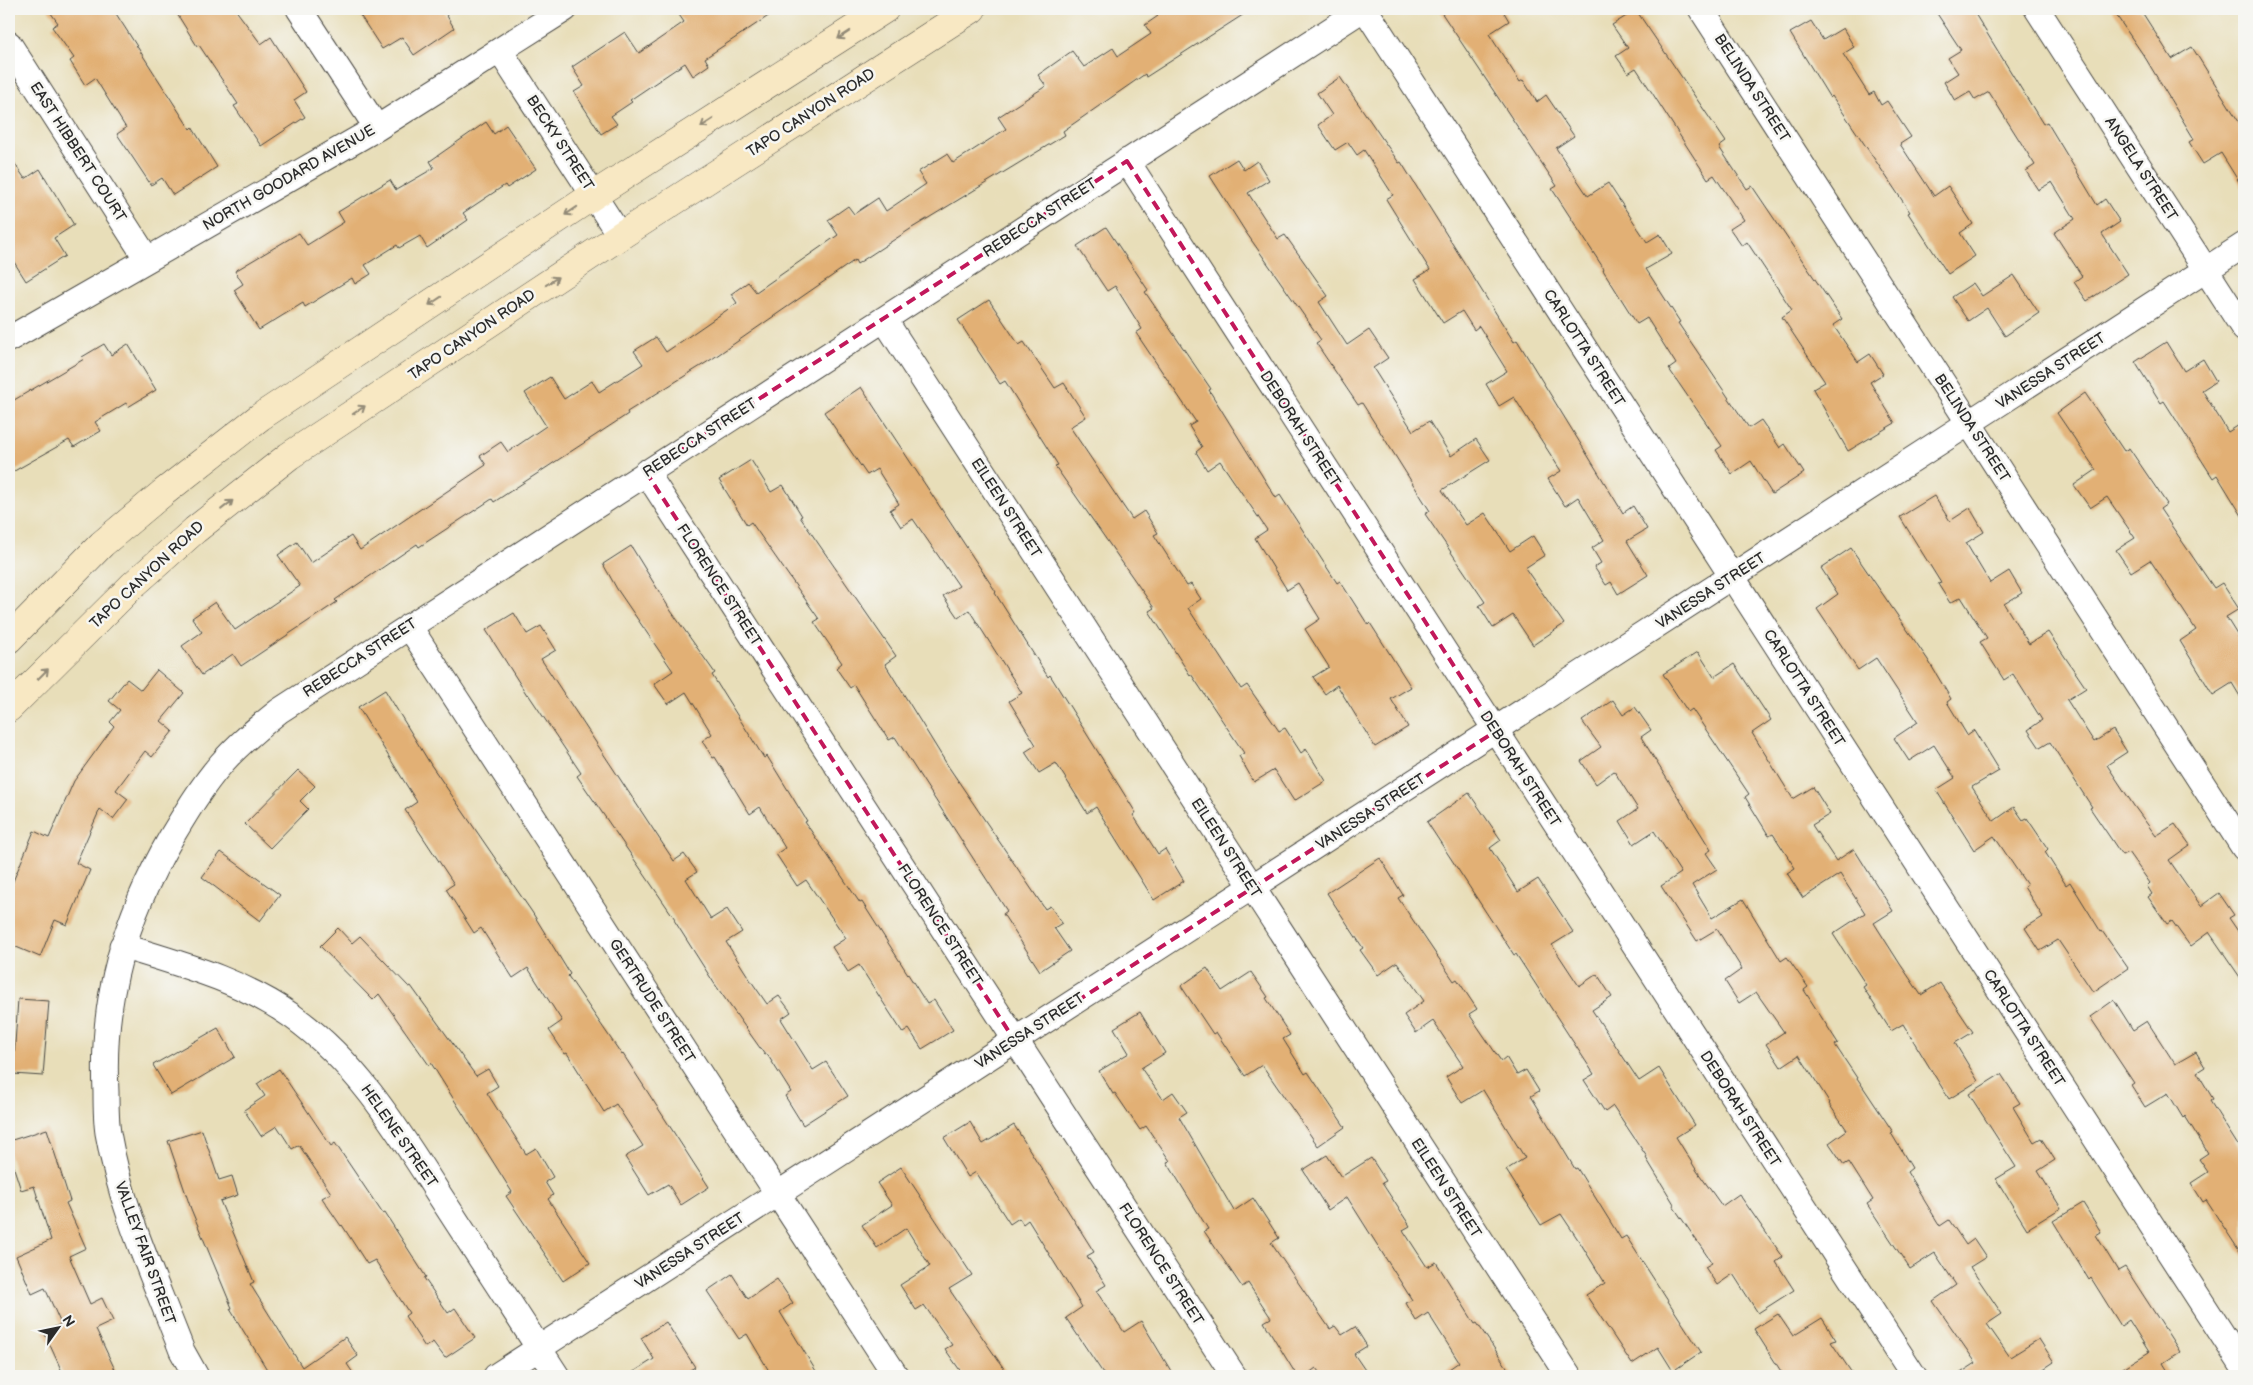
<svg xmlns="http://www.w3.org/2000/svg" width="2253" height="1385" font-family="'Balsamiq Sans',sans-serif">
<style>
.building{fill:#e2b074}
.lines{fill:none;stroke-linecap:round;stroke-linejoin:round}
.minor-casing{stroke:#474640;stroke-width:27}
.secondary-casing{stroke:#474640;stroke-width:29}
.minor{stroke:#fff;stroke-width:25}
.secondary{stroke:#f8e8c3;stroke-width:28}
.oneway{stroke:#928a77}
.marked{fill:none;stroke:#c2185b;stroke-width:4;stroke-dasharray:10 6;stroke-linejoin:round}
.labels{text-anchor:middle;dominant-baseline:central;stroke-width:5;stroke-linejoin:round;paint-order:stroke}
.street-label{font-size:15px;fill:#2b2b2b;stroke:#f6f6f2}
</style>
<rect width="100%" height="100%" fill="#f6f6f2"/>
<filter id="ink" filterUnits="userSpaceOnUse"><feTurbulence type="fractalNoise" baseFrequency=".02" numOctaves="2"/><feDisplacementMap in="SourceGraphic" scale="10" xChannelSelector="R" yChannelSelector="G"/><feConvolveMatrix kernelMatrix="1 2 1 2 8 2 1 2 1" color-interpolation-filters="sRGB"/></filter>
<filter id="wash" filterUnits="userSpaceOnUse"><feTurbulence type="fractalNoise" baseFrequency=".0096" numOctaves="4" result="noise"/><feDisplacementMap in="SourceGraphic" scale="20" xChannelSelector="R" yChannelSelector="G"/><feGaussianBlur stdDeviation="1.12" result="paint"/><feColorMatrix in="noise" values="0 0 0 0 0 0 0 0 0 0 0 0 0 0 0 0 0 1.4 0 .05"/><feComposite in="paint" operator="in"/></filter>
<g filter="url(#wash)">
<rect width="100%" height="100%" fill="#e8deb9"/>
<g id="blocks">
<path class="building" d="M48,9h65l77,120 2,-2 25,40 -44,28 -11,-17 -11,7 -34,-51 9,-6 -31,-50 -10,7 -15,-24 4,-3 -22,-31 6,-4z
M174,9h61l26,35 10,-7 35,55 -12,8 11,17 -44,29 -27,-40 4,-2 -39,-59 -2,1z
M356,9h87l11,19 -40,27 -12,-18 -20,12z
M675,9h104l-74,49 4,7 -16,11 -8,-13 -55,37 2,2 -21,14 6,8 -16,10 -27,-42 10,-6 -12,-19 53,-35 14,21 45,-31z
M1154,9h98l-106,68 -1,-3 -82,57 2,4 -153,93 -55,36 -2,-4 -143,99 -85,53 1,2 -134,88 -2,-3 -73,48 -2,-3 -82,56 2,2 -96,64 -8,-12 -31,21 -20,-29 20,-14 -10,-14 23,-16 20,28 65,-44 -22,-31 19,-13 14,21 40,-27 9,14 126,-85 -6,-9 21,-14 7,10 38,-26 -21,-33 25,-16 14,22 28,-18 7,11 44,-28 -9,-13 22,-14 10,15 71,-49 -6,-9 17,-12 8,10 82,-57 -10,-15 20,-14 6,8 24,-16 8,13 40,-27 -8,-12 29,-18 6,9 53,-34 -8,-12 48,-31 -8,-11 34,-24 12,16 29,-19 5,8 33,-22 -6,-9 13,-9z
M1439,9h63l7,12 -20,13 31,48 3,-2 14,22 9,-7 28,41 -18,12 32,48 20,-13 39,59 13,-8 12,20 -26,15 34,53 -2,1 71,105 12,-8 19,28 5,-4 19,29 -32,21 -21,-33 -19,13 -16,-24 6,-4 -53,-77 7,-5 -29,-46 -10,6 -34,-54 1,-1 -52,-80 5,-3z
M1934,9h38l71,115 4,-2 50,83 8,-6 15,23 -18,12 26,40 -41,27 -13,-19 8,-6 -28,-43 21,-14 -23,-37 -14,8 -12,-19 9,-6 -46,-73 -14,8 -5,-8 -15,9 -11,-19 14,-9 -10,-15 13,-8z
M2112,9h28l32,50 20,-12 52,83v60l-23,-37 -18,11 -14,-22 5,-3 -48,-80z
M1636,10l90,132 -7,5 28,42 5,-3 90,133 -9,6 25,37 12,-8 13,20 -13,8 25,41 -47,28 -35,-62 12,-7 -43,-65 10,-7 -45,-68 -5,4 -12,-17 14,-9 -30,-45 -6,4 -72,-111 -8,5 -12,-17 12,-8 -16,-23z
M1811,21l12,19 20,-12 11,19 -11,7 26,41 5,-3 7,13 6,-4 24,36 -11,7 34,52 14,-10 25,38 -13,9 15,23 -27,18 -40,-61 2,-1 -78,-116 -2,2 -40,-65z
M1340,77l59,86 2,-1 113,180 3,-2 106,173 10,-7 14,23 -20,12 21,34 -30,19 -7,-12 -5,3 -12,-18 7,-4 -9,-15 12,-8 -26,-43 -13,9 -17,-27 13,-8 -32,-50 -15,-24 -15,9 -13,-22 21,-13 -28,-45 -5,4 -12,-19 -19,12 -28,-44 15,-9 -44,-71 7,-4 -29,-45 -7,5 -9,-13 -13,8 -17,-25 14,-10 -15,-22z
M486,122l8,12 12,-9 30,44 -29,19 -2,-3 -42,28 5,7 -41,28 -7,-12 -21,12 -2,-3 -32,20 6,9 -16,10 -3,-6 -47,29 -2,-4 -44,27 -25,-40 9,-6 -8,-13 64,-38 8,12 37,-23 -6,-10 52,-32 6,10 38,-22 -4,-7z
M9,155l16,24 15,-10 34,56 -20,13 11,18 -39,25 -17,-27z
M1237,159l7,11 13,-9 12,19 -21,13 30,46 7,-4 43,61 -9,6 28,43 22,-15 19,28 -15,10 40,63 16,-10 22,35 25,-17 14,21 -48,30 24,35 19,-12 25,38 23,-15 12,19 -20,13 39,56 -31,21 -20,-30 -20,13 -14,-22 6,-4 -60,-88 5,-3 -68,-108 -4,2 -42,-62 5,-3 -76,-109 -35,-55z
M1106,227l42,63 -3,2 66,97 -2,1 67,108 4,-3 57,88 3,-2 28,44 2,-2 41,64 -20,12 17,28 -33,20 -38,-62 -12,9 -12,-17 16,-10 -24,-38 15,-10 -22,-36 -11,7 -32,-52 12,-8 -47,-69 -13,9 -11,-18 6,-5 -13,-21 7,-4 -60,-89 6,-4 -27,-43 -8,5 -30,-45z
M2014,275l25,38 -34,23 -18,-28 -19,13 -16,-24 21,-14 9,13z
M989,300l30,45 5,-3 31,46 9,-5 22,34 -16,10 62,92 12,-8 14,22 -4,2 33,51 4,-2 10,15 -13,9 53,81 6,-4 32,46 6,-3 16,25 5,-4 20,32 -32,20 -20,-31 -20,12 -15,-26 5,-3 -53,-79 -1,1 -41,-64 5,-3 -99,-142 3,-1 -53,-84 -5,3 -42,-64z
M2166,342l18,29 19,-12 13,22 -14,9 26,42 16,-10v97l-27,-44 -4,3 -49,-77 -3,2 -26,-41z
M104,344l7,11 17,-11 28,46 -28,17 -2,-4 -31,19 6,9 -27,16 -5,-7 -60,34v-71l75,-44 -2,-2z
M861,387l135,205 -1,1 53,84 2,-2 86,138 -3,2 25,39 7,-5 19,32 -30,19 -58,-93 -9,6 -31,-50 -17,10 -14,-21 11,-7 -27,-44 13,-8 -53,-83 -11,8 -15,-22 16,-10 -46,-67 -12,8 -11,-17 9,-6 -22,-35 -10,6 -43,-63z
M2085,393l39,58 5,-3 38,56 -7,5 54,79 8,-5 17,26 -13,8 18,29v57l-12,-20 -19,12 -33,-54 16,-11 -26,-40 -20,-30 -19,12 -15,-22 19,-12 -28,-41 -17,11 -16,-23 22,-15 -39,-57z
M751,460l20,32 12,-7 19,31 -2,1 96,139 -11,8 63,102 97,143 5,-3 12,17 -8,5 16,23 -30,20 -37,-57 4,-3 -112,-174 -6,3 -35,-55 -4,3 -14,-20 6,-5 -28,-41 5,-3 -68,-97 -4,3 -28,-45z
M1934,496l16,25 20,-13 14,24 -18,11 24,40 19,-12 13,22 -18,11 25,40 19,-12 38,56 -19,12 27,42 19,-12 14,22 -20,13 27,41 22,30 19,-12 15,21 -21,15 32,46 18,-13 15,22 -5,3 15,22v43l-35,-51 -19,14 -18,-25 -5,3 -19,-27 4,-3 -5,-8 3,-3 -22,-31 -6,3 -32,-47 2,-1 -42,-65 -10,6 -12,-18 14,-10 -29,-46 -9,6 -24,-38 7,-4 -26,-41 -11,6 -12,-19 3,-1 -41,-66z
M631,546l40,65 44,62 -3,2 52,83 3,-2 40,65 -2,1 55,81 2,-1 65,102 7,-4 19,30 -31,19 -13,-20 -6,4 -44,-68 -11,7 -16,-25 14,-9 -40,-58 -9,6 -21,-32 9,-6 -25,-41 -10,7 -35,-57 -2,1 -11,-17 10,-7 -26,-42 -18,12 -14,-20 19,-13 -56,-82 -14,-25z
M1851,548l77,112 23,39 -4,3 20,33 7,-5 25,41 -27,16 22,34 20,-14 9,13 4,-2 21,31 -3,3 21,33 4,-3 31,50 1,-1 26,37 -35,24 -35,-52 -18,11 -15,-23 18,-11 -19,-30 3,-2 -33,-49 -20,14 -38,-60 19,-12 -21,-33 -25,16 -15,-23 24,-16 -42,-64 -18,12 -41,-61 21,-15 -17,-26z
M514,613l13,21 14,-8 15,24 -15,9 106,161 27,41 10,-7 13,18 -11,7 25,40 16,-10 15,23 -16,10 25,39 16,23 12,-8 12,16 -10,7 32,51 13,-8 22,34 -45,29 -18,-29 6,-4 -24,-38 -2,1 -51,-72 -40,-63 1,-1 -98,-143 4,-3 -53,-79 -1,1 -41,-65z
M1698,652l16,25 20,-13 37,56 -19,13 41,66 20,-12 17,27 -18,11 24,36 18,-12 39,62 -19,12 26,41 21,31 19,-12 33,49 -18,11 23,38 -29,18 -46,-75 -12,7 -28,-44 3,-2 -33,-51 32,-21 -25,-39 -37,24 -16,-25 8,-5 -22,-34 -4,2 -24,-39 4,-3 -57,-85 -4,3 -25,-38z
M157,670l27,23 -23,28 12,10 -21,26 -7,-6 -29,39 12,9 -15,20 -13,-10 -24,54 14,7 -23,55 -12,-5 -15,37 -31,-13v-53l25,-60 15,7 25,-57 40,-55 -4,-4 10,-12 -11,-9 18,-22 14,11z
M385,690l46,75 101,147 38,62 -2,2 54,79 1,-1 86,133 -28,18 -13,-21 -19,11 -24,-38 18,-11 -27,-42 -12,8 -37,-59 -2,1 -16,-24 13,-9 -34,-53 -15,10 -32,-50 -7,5 -28,-44 8,-5 -49,-74 12,-8 -59,-95z
M1613,700l10,15 12,-8 16,23 -10,7 70,113 -5,3 11,16 -25,16 20,33 31,-19 38,62 6,-4 21,30 -4,3 34,53 -3,2 58,87 -2,1 21,35 -5,4 33,54 9,-6 17,25 8,-6 12,18 -16,10 32,47 -15,10 23,33 29,-18 15,23 -21,14h-77l20,-13 -43,-62 23,-16 -21,-32 -25,16 -43,-65 6,-4 -24,-38 -5,3 -15,-22 18,-13 -18,-26 1,-1 -31,-48 -18,12 -15,-23 18,-12 -28,-40 -17,11 -14,-22 17,-12 -25,-40 -20,12 -36,-55 20,-13 -27,-42 -20,13 -14,-23 18,-12 -24,-38 -18,13 -15,-23 20,-14 -19,-26z
M298,770l17,16 -15,15 8,8 -38,39 -25,-24z
M1469,793l32,47 -11,8 28,44 20,-13 35,53 -21,13 27,41 18,-12 15,23 -20,13 47,71 20,-13 36,57 -19,12 21,34 25,35 17,-12 44,63 -7,5 18,28 -36,23 -25,-39 -16,11 -12,-18 7,-4 -39,-57 1,-2 -28,-46 1,-1 -34,-51 -8,6 -21,-32 10,-6 -78,-120 -2,1 -87,-133z
M221,852l59,43 -20,26 -58,-44z
M1380,858l23,37 -5,3 56,83 3,-2 20,30 -8,5 32,47 5,-4 11,18 9,-5 13,21 -8,5 44,73 2,-1 44,71 5,-3 75,116 -28,19 -15,-24 -26,17 -46,-69 19,-12 -24,-39 -20,-30 -20,11 -35,-55 19,-12 -42,-68 -21,13 -16,-26 17,-11 -30,-45 -17,12 -12,-18 20,-14 -27,-39 -19,13 -18,-25 3,-2 -36,-55z
M338,928l14,15 8,-7 49,51 2,-1 65,90 12,-7 10,17 -11,7 39,61 10,-6 17,29 -8,5 8,13 -5,4 42,64 -27,18 -57,-85 6,-4 -81,-129 -2,2 -50,-71 -6,6 -53,-54z
M1207,968l15,23 29,-19 17,25 -2,1 24,37 -7,4 22,35 3,-2 37,55 -27,19 -56,-81 -17,11 -29,-44 -3,2 -32,-48z
M18,999l31,2 -6,75 -30,-2z
M2114,1000l19,30 14,-9 28,43 21,-12 9,15 -8,5 16,27 -3,2 34,54v103l-38,-58 -3,2 -12,-19 17,-11 -9,-13 9,-6 -23,-37 -2,2 -15,-25 -23,14 -14,-22 3,-2 -44,-66z
M1140,1012l25,41 -24,15 22,31 10,-7 14,20 -8,5 55,94 19,-13 26,40 -8,5 59,86 5,-3 7,9 13,-8 12,19 -13,8 15,22h-47l-6,-8 -11,8h-8l-33,-54 7,-4 -23,-35 -6,4 -38,-56 4,-2 -41,-67 3,-1 -24,-35 -6,4 -25,-37 -2,1 -14,-23 30,-18 -15,-25z
M218,1028l17,29 -64,38 -18,-30z
M279,1069l52,77 4,-3 48,71 2,-1 41,64 -2,1 24,35 7,-5 20,30 -30,20 -12,-16 -8,5 -20,-31 4,-3 -34,-53 -8,4 -25,-39 -1,1 -19,-28 9,-5 -32,-48 -7,4 -15,-23 -16,10 -17,-26 21,-14 -8,-12z
M2001,1074l19,29 -7,4 21,35 7,-4 14,22 -17,11 23,37 -34,21 -31,-50 20,-12 -47,-73z
M970,1122l13,22 31,-19 80,127 -7,4 19,29 -10,6 28,41 17,-11 33,55h-69l-39,-58 16,-11 -54,-87 -5,4 -4,-6 -9,6 -34,-52 -8,5 -24,-39z
M47,1129l23,72 -4,2 20,45 -17,8 21,48 12,-6 11,23 -17,8 22,47h-54l-20,-44 17,-8 -16,-36 -13,6 -16,-38 35,-16 -17,-54 -13,4 -12,-37v-12z
M202,1130l17,50 13,-4 6,19 -18,6 34,81 -4,2 52,83 43,-30 13,19 -11,8 8,12h-84l-41,-67 2,-1 -41,-99 -23,-68z
M1327,1155l14,22 30,-19 15,23 -4,2 28,43 -7,4 24,37 9,-5 39,62 2,-1 36,53h-74l20,-14 -31,-49 -12,8 -10,-18 6,-3 -65,-103 -19,13 -25,-40z
M901,1167l71,108 -23,14 60,87h-45l-19,-27 7,-4 -28,-40 -8,5 -16,-25 30,-19 -24,-38 -29,20 -15,-23 30,-20 -15,-22z
M2083,1203l18,29 -5,3 22,36 7,-4 55,85 -17,11 8,13h-61l39,-24 -20,-32 -8,6 -30,-48 -2,2 -36,-59z
M732,1274l16,25 29,-20 16,24 -13,9 39,64h-47l-25,-42 -8,5 -32,-48z
M1778,1314l15,22 29,-18 14,22 -5,2 23,34h-70l-30,-47z
M666,1322l29,45 -15,9h-53l27,-17 -13,-21z"/>
</g>
</g>
<g filter="url(#ink)">
<use href="#blocks" fill-opacity="0" stroke="#474640" stroke-width="1"/>
<g class="lines">
<defs>
<path id="minor" d="M299,9l78,119
M1365,9l879,1359
M1701,9l543,839
M2037,9l207,320
M9,44l138,215
M500,51l120,185
M1127,161l787,1215
M884,319l685,1057
M9,339l368,-211 188,-119
M646,472l588,904
M409,626l487,750
M122,946c58,18 119,34 170,70 66,47 107,116 150,183 38,59 77,118 115,177
M196,1376l-14,-25c-27,-71 -61,-142 -74,-218 -2,-13 -2,-28 -2,-41 -5,-96 19,-174 66,-256 15,-25 30,-50 49,-72 17,-20 38,-37 58,-53l1084,-702
M496,1376l1748,-1131"/>
<path id="secondary" d="M9,639l93,-95 62,-52 96,-75 334,-222 291,-186
M9,708l124,-123 62,-55 94,-74 331,-220 352,-227"/>
</defs>
<use href="#minor" class="minor-casing"/>
<use href="#secondary" class="secondary-casing"/>
<use href="#minor" class="minor"/>
<use href="#secondary" class="secondary"/>
</g>
<defs><path id="oneway-shaft" d="M-6 0H5M1.5-3L5.5 0L1.5 3" fill="none" stroke-width="1.6" stroke-linecap="round" stroke-linejoin="round" transform="scale(1.25)"/></defs>
<g class="oneway">
<use href="#oneway-shaft" transform="translate(844 35) rotate(147)"/>
<use href="#oneway-shaft" transform="translate(707 123) rotate(147)"/>
<use href="#oneway-shaft" transform="translate(571 211) rotate(146)"/>
<use href="#oneway-shaft" transform="translate(552 281) rotate(-34)"/>
<use href="#oneway-shaft" transform="translate(435 301) rotate(146)"/>
<use href="#oneway-shaft" transform="translate(359 410) rotate(-34)"/>
<use href="#oneway-shaft" transform="translate(227 505) rotate(-38)"/>
<use href="#oneway-shaft" transform="translate(43 674) rotate(-45)"/>
</g>
</g>
<path class="marked" d="M1127,161l369,570 -481,310 -369,-569z"/>
<g class="labels">
<g class="street-label">
<text transform="translate(1752 88) rotate(57)">BELINDA STREET</text>
<text transform="translate(811 113) rotate(-33)">TAPO CANYON ROAD</text>
<text transform="translate(560 143) rotate(57)">BECKY STREET</text>
<text transform="translate(78 152) rotate(57)">EAST HIBBERT COURT</text>
<text transform="translate(2141 169) rotate(57)">ANGELA STREET</text>
<text transform="translate(289 178) rotate(-30)">NORTH GOODARD AVENUE</text>
<text transform="translate(1040 218) rotate(-33)">REBECCA STREET</text>
<text transform="translate(472 335) rotate(-34)">TAPO CANYON ROAD</text>
<text transform="translate(1584 348) rotate(57)">CARLOTTA STREET</text>
<text transform="translate(2051 371) rotate(-33)">VANESSA STREET</text>
<text transform="translate(1972 428) rotate(57)">BELINDA STREET</text>
<text transform="translate(1300 429) rotate(57)">DEBORAH STREET</text>
<text transform="translate(700 438) rotate(-33)">REBECCA STREET</text>
<text transform="translate(1006 508) rotate(57)">EILEEN STREET</text>
<text transform="translate(147 575) rotate(-43)">TAPO CANYON ROAD</text>
<text transform="translate(719 585) rotate(57)">FLORENCE STREET</text>
<text transform="translate(1711 591) rotate(-33)">VANESSA STREET</text>
<text transform="translate(360 658) rotate(-33)">REBECCA STREET</text>
<text transform="translate(1804 688) rotate(57)">CARLOTTA STREET</text>
<text transform="translate(1520 769) rotate(57)">DEBORAH STREET</text>
<text transform="translate(1371 812) rotate(-33)">VANESSA STREET</text>
<text transform="translate(1226 848) rotate(57)">EILEEN STREET</text>
<text transform="translate(940 925) rotate(57)">FLORENCE STREET</text>
<text transform="translate(652 1001) rotate(57)">GERTRUDE STREET</text>
<text transform="translate(2024 1028) rotate(57)">CARLOTTA STREET</text>
<text transform="translate(1030 1031) rotate(-33)">VANESSA STREET</text>
<text transform="translate(1740 1109) rotate(57)">DEBORAH STREET</text>
<text transform="translate(399 1136) rotate(55)">HELENE STREET</text>
<text transform="translate(1446 1188) rotate(57)">EILEEN STREET</text>
<text transform="translate(690 1251) rotate(-33)">VANESSA STREET</text>
<text transform="translate(145 1253) rotate(70)">VALLEY FAIR STREET</text>
<text transform="translate(1161 1264) rotate(57)">FLORENCE STREET</text>
</g>
</g>
<rect width="2253" height="1385" fill="none" stroke="#f6f6f2" stroke-width="30"/>
<g transform="translate(58 1328) rotate(57)" stroke="#f6f6f2" stroke-width="4" paint-order="stroke">
<path d="M0-4L9 19L0 12L-9 19Z" fill="#2b2b2b"/>
<text y="-8" font-size="14" font-weight="bold" text-anchor="middle" fill="#2b2b2b">N</text>
</g>
</svg>
